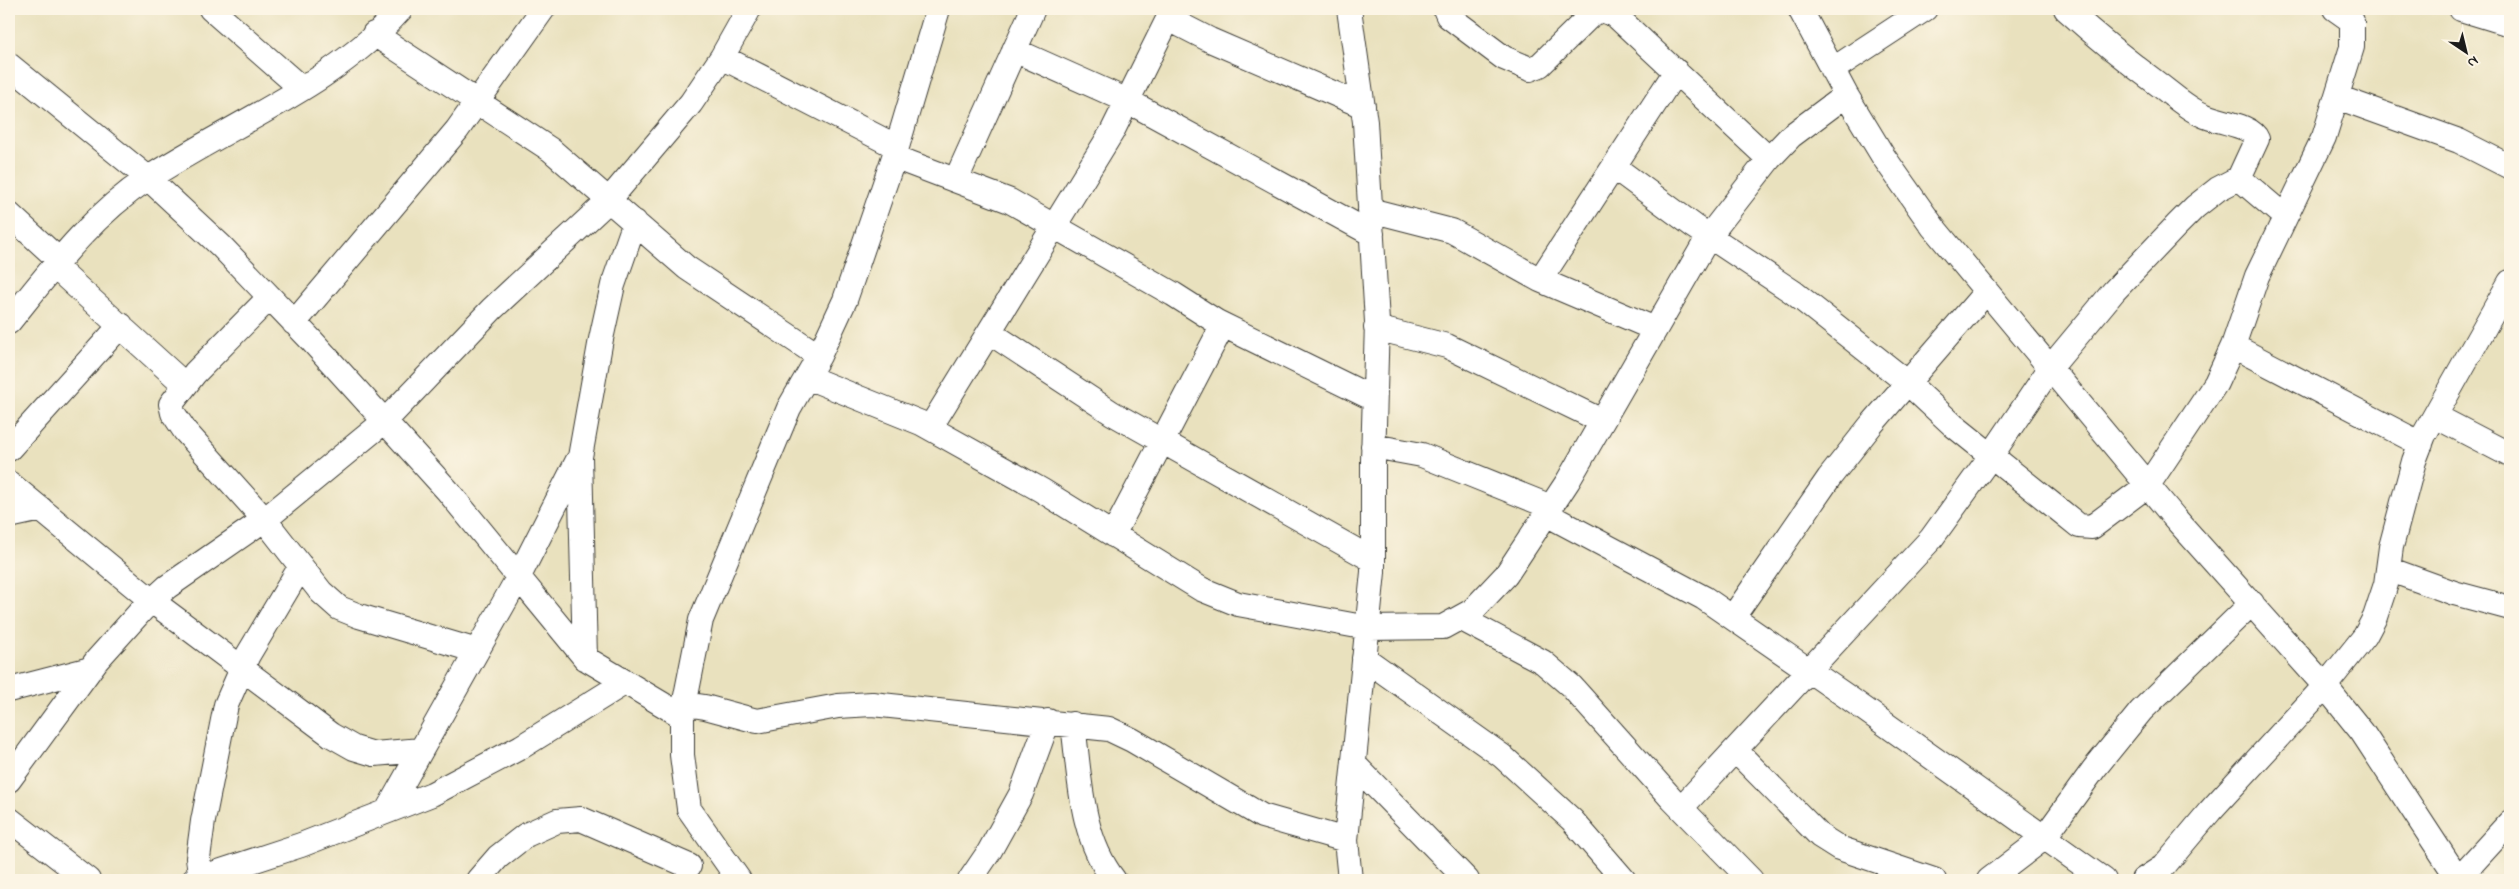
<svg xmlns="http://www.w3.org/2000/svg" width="2519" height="889" font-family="'Indie Flower',sans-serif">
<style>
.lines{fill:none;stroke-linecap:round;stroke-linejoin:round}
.minor-casing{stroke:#3b3a34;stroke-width:26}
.minor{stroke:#fff;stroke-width:24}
</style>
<rect width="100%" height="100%" fill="#fcf5e5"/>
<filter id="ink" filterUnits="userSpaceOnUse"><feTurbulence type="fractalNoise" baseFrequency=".02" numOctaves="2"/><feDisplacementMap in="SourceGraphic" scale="10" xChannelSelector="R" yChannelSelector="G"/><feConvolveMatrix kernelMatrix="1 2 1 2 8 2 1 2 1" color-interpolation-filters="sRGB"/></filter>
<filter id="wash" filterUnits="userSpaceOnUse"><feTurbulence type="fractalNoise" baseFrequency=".0096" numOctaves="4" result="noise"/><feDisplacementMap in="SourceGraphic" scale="20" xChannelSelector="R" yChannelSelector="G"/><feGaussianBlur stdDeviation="1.12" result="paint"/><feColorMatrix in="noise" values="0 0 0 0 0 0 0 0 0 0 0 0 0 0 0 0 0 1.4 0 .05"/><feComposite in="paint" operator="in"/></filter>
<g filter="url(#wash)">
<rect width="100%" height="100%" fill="#e9e1be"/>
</g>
<g filter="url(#ink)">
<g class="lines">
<defs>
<path id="minor" d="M211,9l90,79
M1349,9l16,113 12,200 -4,138v112l-27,268 4,40
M1445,9l3,7 56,42 26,11 10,-4 52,-51 10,-4 13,5 154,144
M1800,9l46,86 37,61 50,71 241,290 151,169 37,46 97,148
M2461,9l49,15
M1169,19l41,21 153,66
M374,34l177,116 136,118 132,88
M1014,50l114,51 244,133
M722,57l175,90
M9,65l139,113 73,68 91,95 135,149 138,168 97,58
M1832,70l93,-61
M2337,97l122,44 51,26
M894,157l116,44 163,93 44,28 157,77
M1614,167l80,59 99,66 116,92 44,41 105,84 21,17 13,1 56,-42 68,-102 17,-37 24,-70 67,-139 28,-90v-26l-17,-12
M2239,178l46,39
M956,180l77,-171
M1370,210l82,21 88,49 115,49
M9,214l50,46
M54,266l131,119
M1540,280l136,-209
M270,297l-75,76 -24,31 2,9 12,18 79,88 57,73 18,16 20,8 118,35
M9,322c42,-52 82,-106 138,-143 85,-56 186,-93 254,-170
M294,323l163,-193 86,-121
M1376,328l71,18 155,75
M989,332l123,81 261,147
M2233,346l188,98
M807,377l114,46 120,67 160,99 37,15 130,24 75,-1 29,-16 34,-36 62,-94 141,-245 60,-77 22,-23 55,-41
M2435,416l75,39
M930,428l182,-296 61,-123
M1373,446l49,9 129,52
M9,449l112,-124
M9,483l143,118 179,134 23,13 20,6 47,-4
M1546,514l158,84 142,98 258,184
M9,516l32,-7
M1113,535l110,-210
M2388,569l66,24 56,15
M1733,617l96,-139 42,-53 115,-133
M1460,618l83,44 28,24 101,113 79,81
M585,658l-5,-201 21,-118 12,-54 22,-63
M1364,658l138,98 70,64 52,60
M9,690l81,-21
M685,704l20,3 52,14 81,-15 34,-2 237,25 23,11 130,76 84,24
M1073,724c7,53 7,112 41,156
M1735,750l85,86 19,12 95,32
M1354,764l113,116
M9,780l88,-120 45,-50 25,-23 101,-70 117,-96 107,-112 117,-109 82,-97 31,-46 27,-48
M1681,808l250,-269 60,-83 60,-89 63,-76 63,-66 18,-18 23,-18 21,-11 18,-39c-5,-14 -40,-17 -54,-24 -15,-6 -28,-18 -41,-28 -34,-25 -65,-50 -96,-78
M387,811l131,-233 60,-118
M9,819l79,61
M2458,879l52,-57
M194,880l107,-35 131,-51 89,-47 103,-64
M201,880l-3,-22 5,-37 23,-116 22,-50 53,-89
M478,880l20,-23 28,-22 31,-14 24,-2 108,47
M739,880l-50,-71 -7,-54v-39l19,-96 88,-212 30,-52 26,-56 49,-143 44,-148
M970,880l19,-28 32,-58 27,-73
M1989,880l55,-42 50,-69 47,-58 111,-108
M2143,880l20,-13 47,-56 115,-125 40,-50 10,-19 11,-33 5,-37 23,-86 10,-26 86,-153"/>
</defs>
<use href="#minor" class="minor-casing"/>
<use href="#minor" class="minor"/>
</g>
</g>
<rect width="2519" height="889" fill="none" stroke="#fcf5e5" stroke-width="30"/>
<g transform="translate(2466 52) rotate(145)" stroke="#fcf5e5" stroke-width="4" paint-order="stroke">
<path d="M0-4L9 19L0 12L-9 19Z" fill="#1c1c1c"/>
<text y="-8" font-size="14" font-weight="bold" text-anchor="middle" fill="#1c1c1c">N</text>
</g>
</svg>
